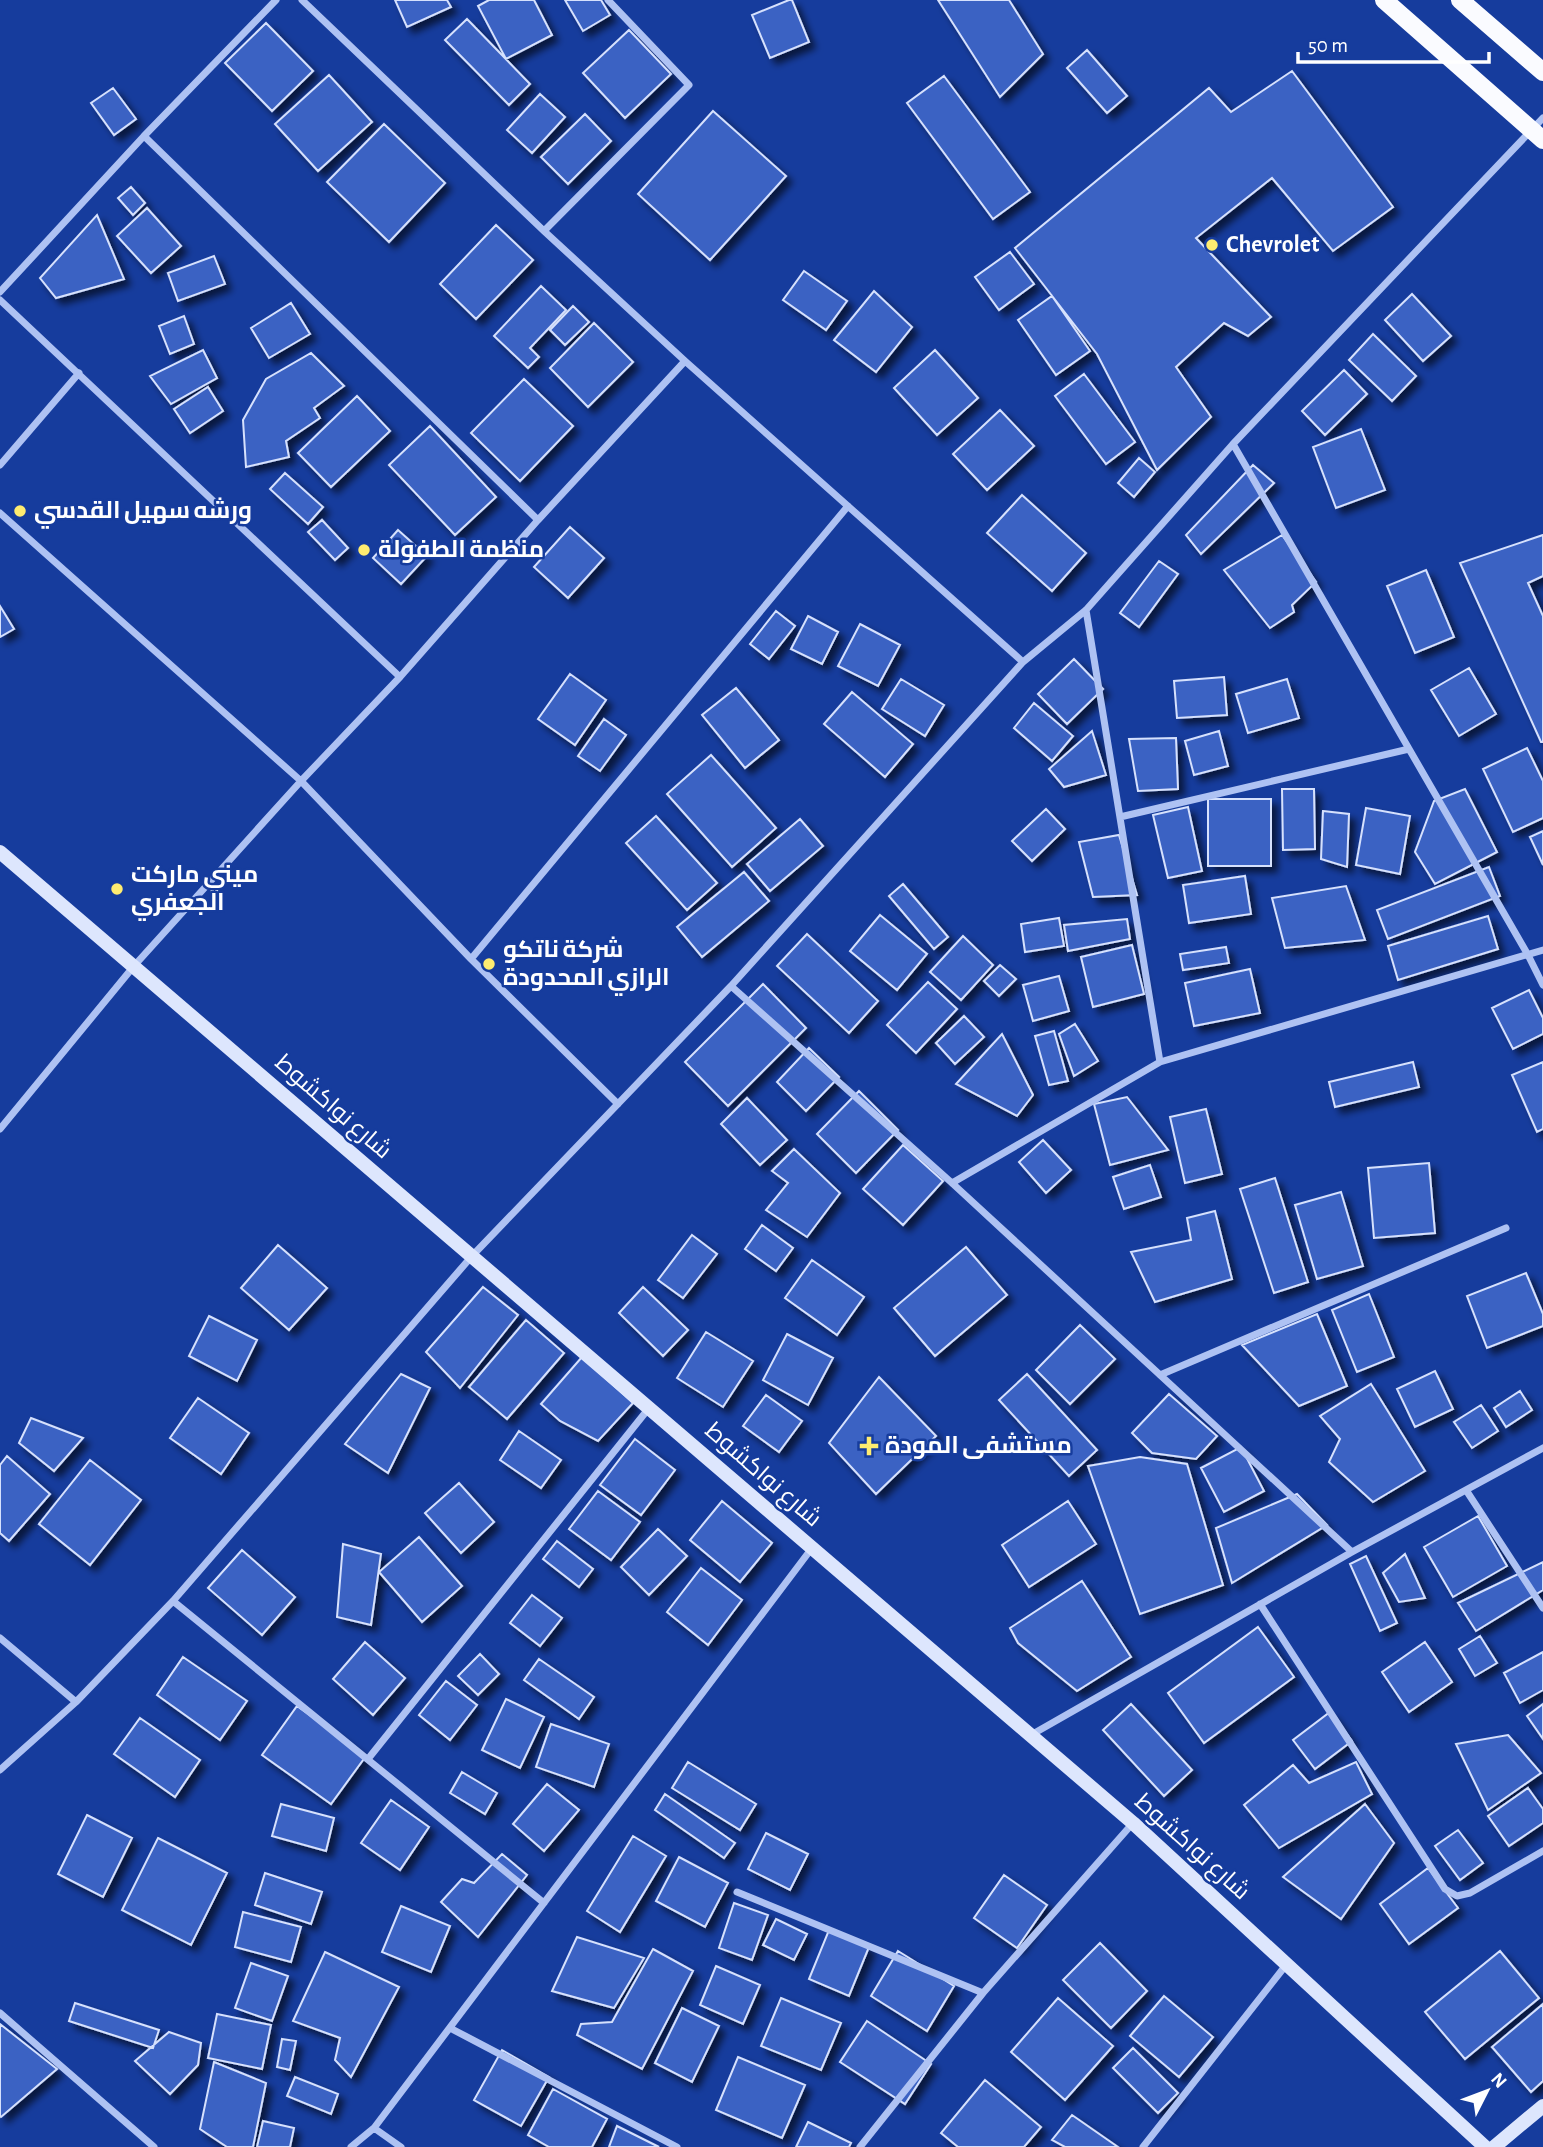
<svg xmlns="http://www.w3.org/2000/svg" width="1543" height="2147" font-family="'Alegreya Sans',Cairo,sans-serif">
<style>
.building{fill:#3b62c3;stroke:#d6e1fd;stroke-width:2;filter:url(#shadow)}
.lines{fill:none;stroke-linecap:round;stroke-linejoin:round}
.street{stroke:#aec2f3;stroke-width:7}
.secondary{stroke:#dde6fd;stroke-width:14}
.primary{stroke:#fafbff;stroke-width:18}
.poi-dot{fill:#ffec70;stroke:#163c9d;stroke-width:2.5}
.labels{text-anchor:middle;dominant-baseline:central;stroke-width:5;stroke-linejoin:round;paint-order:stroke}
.poi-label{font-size:24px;font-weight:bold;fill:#fff;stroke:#163c9d;text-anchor:start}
.street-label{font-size:24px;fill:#fff;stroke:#163c9d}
</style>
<defs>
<filter id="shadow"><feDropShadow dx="6" dy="6" stdDeviation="3.5" flood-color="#0009"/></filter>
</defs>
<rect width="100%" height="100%" fill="#163c9d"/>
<path class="building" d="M395,0h52l4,7 -44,20z
M489,0h45l18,35 -46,24 -28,-53z
M565,0h36l9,15 -27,16z
M789,0h3l17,42 -39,16 -18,-43z
M938,0h71l34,54 -43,43z
M467,19l63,65 -21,21 -64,-65z
M266,23l47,48 -41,40 -47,-48z
M629,30l42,44 -46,44 -42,-45z
M1087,50l40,46 -20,17 -40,-45z
M1292,71l101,136 -60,44 -61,-73 -76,60 75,79 -23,19 -24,-13 -48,44 35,50 -54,53 -60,-116 -82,-106 194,-160 22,24z
M329,75l43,47 -54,49 -43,-47z
M944,76l86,116 -37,27 -86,-116z
M113,88l23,31 -22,16 -23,-32z
M540,94l25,23 -33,36 -25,-23z
M713,111l73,65 -76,84 -72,-66z
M585,114l26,27 -43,43 -27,-27z
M384,124l61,59 -56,59 -62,-60z
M131,187l14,16 -12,12 -15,-17z
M147,208l34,38 -30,27 -34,-37z
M97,215l27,64 -68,19 -16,-20z
M496,225l37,35 -57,59 -36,-35z
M1010,252l24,32 -35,26 -24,-33z
M214,256l11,28 -47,17 -10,-28z
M804,271l43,30 -21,29 -43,-30z
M541,286l25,24 -36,38 9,9 -11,11 -34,-32z
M874,291l38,36 -36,45 -42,-32z
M1412,294l39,42 -28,25 -38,-41z
M1052,296l38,55 -34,24 -38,-55z
M291,303l19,31 -41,24 -18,-30z
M573,306l16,16 -24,23 -15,-15z
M184,316l10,28 -24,10 -11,-28z
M594,323l39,39 -45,45 -38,-39z
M1373,334l43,42 -24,25 -43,-41z
M203,350l14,28 -46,26 -21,-28z
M935,350l43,48 -41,37 -43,-47z
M311,353l33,33 -30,22 6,10 -34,23 3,16 -43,10 -3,-47 23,-41z
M1344,370l23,24 -42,41 -23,-24z
M1084,374l51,68 -29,22 -51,-68z
M524,379l49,47 -53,55 -49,-48z
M208,387l15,24 -33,22 -16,-24z
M357,396l33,35 -59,56 -33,-34z
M1000,410l34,36 -47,44 -34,-36z
M430,426l66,71 -41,38 -66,-70z
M1361,429l24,61 -49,18 -23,-61z
M1139,458l16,14 -21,25 -16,-14z
M1253,465l21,18 -73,71 -15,-19z
M285,473l38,34 -15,17 -38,-35z
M1022,495l64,58 -34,38 -65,-58z
M322,520l26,28 -13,12 -27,-28z
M570,527l34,31 -36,40 -34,-31z
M398,530l29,26 -26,28 -28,-26z
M1282,535l34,47 -24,23 2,7 -24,16 -46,-58z
M1543,535v41l-15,7 15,33v126h-2l-81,-179z
M1159,561l19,13 -39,53 -19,-14z
M1426,570l28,67 -39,16 -28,-67z
M0,606l14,23 -14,8z
M776,611l19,15 -26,33 -19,-15z
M808,616l30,16 -16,32 -31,-15z
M860,624l40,21 -22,41 -40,-20z
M1074,659l29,30 -36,35 -29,-30z
M1469,668l27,46 -37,22 -28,-46z
M570,674l36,26 -31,45 -37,-26z
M1224,677l3,38 -50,3 -3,-37z
M901,679l43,26 -19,31 -43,-27z
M1287,679l12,39 -51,15 -12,-39z
M736,688l43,52 -34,28 -43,-53z
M852,692l61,52 -28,33 -61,-53z
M1034,703l39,33 -21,25 -38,-33z
M604,719l22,16 -26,36 -22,-15z
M1092,731l14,44 -42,12 -15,-18z
M1219,731l9,35 -34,9 -9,-34z
M1176,738l2,51 -40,2 -9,-52z
M1527,748l16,33v37l-30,14 -30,-63z
M711,755l65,73 -44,39 -65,-73z
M1282,789h32l1,60 -32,1z
M1465,789l32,63 -62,32 -20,-32 19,-51z
M1208,799h63v67h-63z
M1188,807l14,64 -34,7 -15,-63z
M1366,808l44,8 -10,58 -44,-9z
M1046,809l19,20 -33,32 -20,-20z
M1323,811l26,3 -2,53 -26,-8z
M656,816l61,67 -30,27 -61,-67z
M800,819l23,27 -53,45 -23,-27z
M1543,831v34l-13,-28z
M1119,835l18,60 -44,2 -14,-55z
M1489,867l11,29 -112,43 -11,-29z
M744,872l25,29 -67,56 -25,-30z
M1245,876l6,38 -62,9 -6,-38z
M903,884l45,53 -14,12 -45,-53z
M1346,886l19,54 -80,8 -13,-50z
M880,915l47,39 -30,36 -47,-39z
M1488,916l10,33 -100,31 -10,-34z
M1059,918l5,28 -39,6 -4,-28z
M1127,919l3,20 -62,12 -4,-26z
M807,934l71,67 -29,32 -72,-67z
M963,936l30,29 -32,35 -31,-28z
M1132,945l12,49 -51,13 -12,-50z
M1226,947l3,16 -46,7 -3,-16z
M1000,965l16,14 -17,17 -15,-15z
M1250,969l10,44 -66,13 -9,-43z
M1059,976l10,35 -36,10 -10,-36z
M928,982l29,27 -41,44 -29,-28z
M763,984l43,44 -78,78 -43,-44z
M1529,990l14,28v16l-30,15 -21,-41z
M964,1016l20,21 -29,27 -19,-21z
M1075,1024l23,37 -24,15 -15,-42z
M1054,1031l14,50 -19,4 -14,-49z
M1002,1034l31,61 -16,21 -61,-32z
M809,1048l30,29 -33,34 -29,-29z
M1413,1062l6,25 -84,20 -6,-25z
M1543,1062v67l-6,3 -25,-57z
M859,1091l39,39 -42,43 -39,-39z
M1127,1097l41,53 -58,15 -16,-61z
M747,1098l40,42 -27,25 -39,-41z
M1206,1109l16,65 -37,9 -15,-66z
M1043,1140l28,30 -25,23 -27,-31z
M903,1145l40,36 -40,44 -40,-36z
M794,1149l46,44 -33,44 -41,-27 22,-27 -16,-12z
M1429,1163l6,70 -61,5 -6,-70z
M1150,1165l11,32 -37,12 -11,-32z
M1275,1178l33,104 -34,11 -34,-104z
M1341,1192l22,74 -46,13 -22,-74z
M1215,1211l17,68 -77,23 -24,-50 60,-12 -4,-22z
M762,1225l31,23 -17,23 -31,-22z
M692,1235l25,19 -34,44 -25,-18z
M278,1245l49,43 -38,42 -48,-42z
M966,1247l41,48 -72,61 -41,-48z
M812,1260l52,37 -27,38 -52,-37z
M1526,1273l17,41v12l-56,22 -20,-52z
M483,1287l35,28 -58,73 -34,-36z
M643,1287l45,43 -25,26 -44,-43z
M1369,1294l25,63 -37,15 -25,-62z
M1317,1314l30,72 -48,20 -57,-61z
M209,1316l48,24 -20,41 -48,-25z
M526,1320l38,33 -57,66 -38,-32z
M1080,1325l35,34 -45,45 -34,-34z
M706,1332l47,29 -30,46 -46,-29z
M787,1334l46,24 -25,47 -45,-25z
M582,1357l51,46 -35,38 -38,-20 -19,-17z
M1435,1371l18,38 -38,18 -18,-38z
M401,1374l29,14 -42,85 -43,-29z
M1027,1374l70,76 -28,26 -70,-76z
M879,1377l57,59 -60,58 -47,-51z
M1371,1384l54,87 -52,31 -44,-40 11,-23 -20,-23z
M1520,1391l12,19 -26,17 -12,-19z
M1169,1394l48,42 -21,23 -44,-6 -20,-20z
M766,1395l36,26 -23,31 -36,-26z
M198,1398l51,35 -28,41 -51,-36z
M1481,1405l17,26 -26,17 -18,-26z
M31,1418l52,20 -29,33 -35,-28z
M519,1431l42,29 -20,28 -41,-28z
M635,1439l40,31 -34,45 -41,-30z
M1241,1447l23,44 -40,21 -23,-44z
M7,1456l43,38 -41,47 -9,-8v-68z
M1140,1457l47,7 36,121 -83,29 -52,-148z
M90,1460l51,40 -51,65 -51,-41z
M459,1483l35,39 -33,31 -36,-40z
M598,1491l42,31 -29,38 -42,-31z
M1297,1494l30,31 -95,58 -16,-55z
M722,1501l50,42 -32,39 -50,-42z
M1068,1501l28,43 -67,43 -27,-42z
M1478,1516l29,50 -54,31 -29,-50z
M658,1529l29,27 -38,39 -28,-28z
M419,1537l43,49 -40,36 -43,-50z
M557,1541l36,28 -14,18 -36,-28z
M343,1544l38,10 -10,71 -34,-8z
M242,1550l53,47 -33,38 -54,-47z
M1405,1554l20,44 -26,4 -16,-29z
M1366,1556l31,67 -17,8 -30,-67z
M1543,1562v28l-67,41 -18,-28z
M701,1568l41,32 -34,45 -41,-33z
M1082,1581l49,76 -54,34 -59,-48 -8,-15z
M532,1595l30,23 -22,28 -30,-23z
M1258,1627l36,50 -90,66 -36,-50z
M1480,1636l17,27 -22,13 -16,-27z
M365,1642l40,36 -32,37 -40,-36z
M1425,1642l27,40 -43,30 -27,-40z
M1543,1652v38l-23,13 -16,-30z
M480,1654l19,20 -21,21 -20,-19z
M183,1657l64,44 -27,39 -63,-45z
M539,1659l55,38 -15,22 -55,-39z
M446,1681l31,24 -27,35 -31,-25z
M506,1699l38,18 -24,51 -38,-18z
M1131,1704l61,66 -28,26 -61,-66z
M1543,1704v35l-16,-23z
M297,1706l69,50 -35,48 -69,-49z
M1330,1712l22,29 -37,28 -22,-29z
M140,1718l60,42 -25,37 -61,-43z
M551,1724l58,20 -15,43 -58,-20z
M1508,1735l33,38 -53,37 -32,-66z
M688,1762l68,42 -16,26 -68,-42z
M1356,1762l16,32 -93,54 -35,-43 49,-40 16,18z
M462,1772l35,21 -12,21 -35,-21z
M547,1784l32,26 -35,41 -31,-27z
M1528,1788l15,21v14l-34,23 -21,-30z
M665,1794l70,49 -11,15 -69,-48z
M391,1800l38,27 -29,43 -39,-27z
M281,1804l53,14 -8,33 -54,-15z
M1365,1804l29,39 -53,76 -58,-42z
M87,1815l45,23 -29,59 -45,-23z
M1458,1830l25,33 -23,17 -25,-34z
M766,1833l42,21 -18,36 -42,-21z
M633,1836l33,20 -46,76 -33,-21z
M158,1838l69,35 -36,72 -69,-35z
M502,1854l25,21 -49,62 -37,-35 21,-23 12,4z
M679,1857l49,26 -23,44 -49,-26z
M1428,1868l30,40 -49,36 -29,-40z
M265,1873l57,19 -11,32 -56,-19z
M1004,1875l43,30 -30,43 -43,-30z
M734,1903l34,12 -16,45 -33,-12z
M401,1906l49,20 -19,46 -49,-20z
M243,1912l58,15 -10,35 -56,-15z
M776,1919l31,15 -13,26 -31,-15z
M829,1930l40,17 -20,49 -40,-17z
M577,1937l67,21 -30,50 -62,-17z
M1100,1943l47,48 -36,37 -48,-48z
M653,1949l40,22 -51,98 -65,-34 4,-11 31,-2z
M898,1951l56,35 -27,45 -56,-35z
M1500,1951l39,47 -74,61 -40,-47z
M325,1952l74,35 -48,90 -16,-17 5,-22 -47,-17z
M251,1963l37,13 -16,45 -37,-13z
M716,1966l44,19 -17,39 -43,-19z
M1164,1996l49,41 -34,40 -49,-41z
M781,1998l60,25 -20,47 -60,-24z
M1058,1998l55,48 -48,54 -54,-48z
M75,2003l84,27 -6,18 -84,-27z
M1543,2004v77l-12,11 -39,-45z
M682,2008l37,18 -27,56 -37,-19z
M217,2014l54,11 -9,44 -54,-11z
M867,2021l64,43 -26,40 -65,-42z
M0,2024l57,45 -56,48 -1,-1z
M169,2032l32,11 -3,22 -28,29 -35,-33z
M282,2039l14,2 -6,29 -13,-3z
M1133,2048l45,45 -20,20 -45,-45z
M502,2050l47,27 -28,49 -47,-26z
M738,2057l67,28 -23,53 -66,-28z
M214,2062l52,21 -13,64h-26l-27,-18z
M295,2077l43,17 -7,20 -44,-18z
M985,2080l56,47 -17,20h-66l-17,-14z
M553,2089l54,30 -15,28h-43l-21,-12z
M1072,2115l46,32h-53l-13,-7z
M263,2121l31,7 -4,19h-33z
M808,2122l43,21 -2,4h-53z
M617,2126l42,21h-50z"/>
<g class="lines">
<path class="street" d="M302,0l242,231 141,130 338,301
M144,136l394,384
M544,231l145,-146 -81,-85
M0,292l144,-156 132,-136
M0,300l400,377
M1233,444l295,511 15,30
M0,465l79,-92
M0,513l301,268 170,178 147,145
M1086,610l74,452
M1120,817l289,-68
M471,959l377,-453
M731,986l221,197 400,369
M0,1129l134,-163 167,-185 99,-104 138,-157 147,-159
M952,1183l208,-121 383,-112
M1160,1375l346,-147
M1466,1490l77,118
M173,1601l371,302
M1260,1604l185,285 12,7 13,-3 73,-42
M0,1638l76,64
M1031,1735l321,-183 191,-104
M368,1759l281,-351
M0,1770l76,-68 97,-101 299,-345 259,-270 292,-324 63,-52 147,-166 310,-326
M737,1892l246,101
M0,2013l154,134
M450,2028l227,119
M374,2128l27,19
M351,2147l23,-19 438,-580
M860,2147l123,-154 150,-170
M1143,2147l143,-182"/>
<path class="secondary" d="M0,852l1133,971 352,324
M1494,2147l49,-41"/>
<path class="primary" d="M1384,0l159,140
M1460,0l83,72"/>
</g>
<g class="poi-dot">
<circle cx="1212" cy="245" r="7"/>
<circle cx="20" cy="511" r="7"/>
<circle cx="364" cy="550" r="7"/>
<circle cx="117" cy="889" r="7"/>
<circle cx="489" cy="964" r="7"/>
<path d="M865.5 1435.5h7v7h7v7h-7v7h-7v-7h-7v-7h7z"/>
</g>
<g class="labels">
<g class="poi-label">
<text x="1226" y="245">Chevrolet</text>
<text x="34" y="511">ورشه سهيل القدسي</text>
<text x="378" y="550">منظمة الطفولة</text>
<text x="131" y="875">ميني ماركت<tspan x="131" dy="28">الجعفري</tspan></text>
<text x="503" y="950">شركة ناتكو<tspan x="503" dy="28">الرازي المحدودة</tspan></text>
<text x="885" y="1446">مستشفى المودة</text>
</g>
<g class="street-label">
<text transform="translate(333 1107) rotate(41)">شارع نواكشوط</text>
<text transform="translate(763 1475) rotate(41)">شارع نواكشوط</text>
<text transform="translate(1192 1847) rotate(42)">شارع نواكشوط</text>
</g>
</g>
<g transform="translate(1487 2091) rotate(48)" stroke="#163c9d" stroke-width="5" paint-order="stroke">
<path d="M0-5L12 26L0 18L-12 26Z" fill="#ffffff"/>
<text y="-10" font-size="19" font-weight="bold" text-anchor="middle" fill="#ffffff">N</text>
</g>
<path d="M1298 52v10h191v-10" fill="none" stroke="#ffffff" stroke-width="3.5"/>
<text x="1308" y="52" font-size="21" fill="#ffffff" stroke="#163c9d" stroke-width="5" paint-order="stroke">50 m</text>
</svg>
